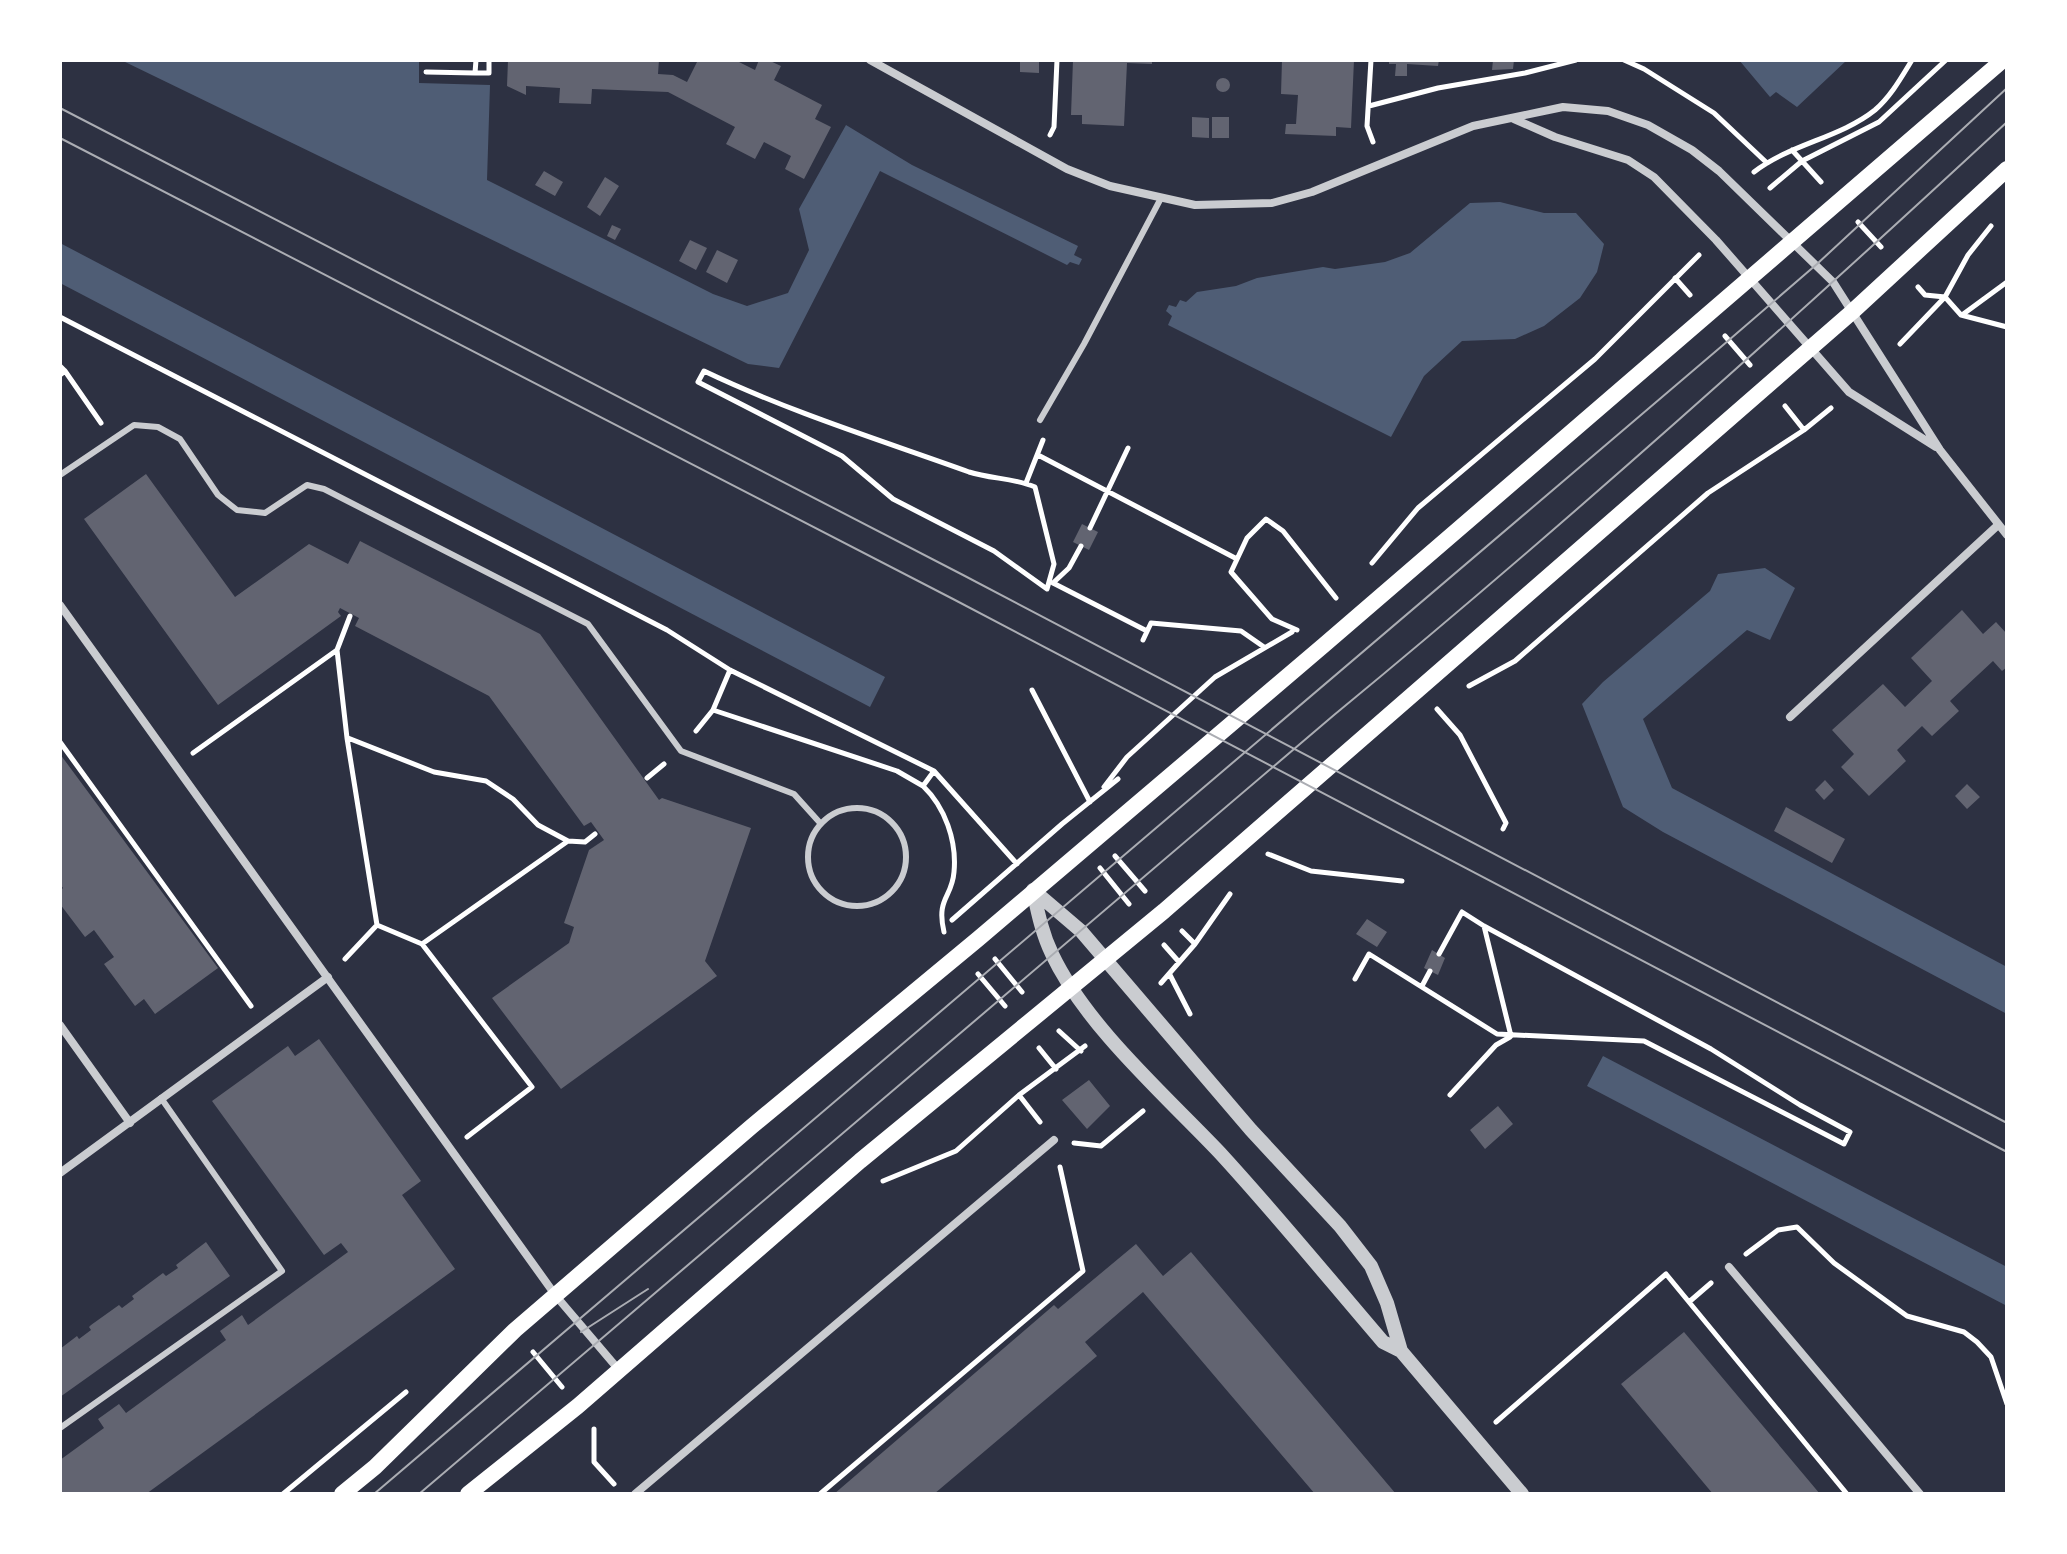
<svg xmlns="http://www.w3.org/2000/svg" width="2067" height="1554" font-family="Raleway,sans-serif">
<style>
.water{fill:#4f5d75}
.building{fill:#626471}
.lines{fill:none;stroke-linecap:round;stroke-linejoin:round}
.path{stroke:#fff;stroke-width:5}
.service{stroke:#caccd0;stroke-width:6}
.minor{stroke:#caccd0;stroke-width:8}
.tertiary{stroke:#caccd0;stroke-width:14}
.secondary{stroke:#fff;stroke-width:16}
.tram{stroke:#abadb3;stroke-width:2}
</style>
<rect width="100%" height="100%" fill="#2d3142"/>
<path class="water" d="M121,60h298v23l71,2 -3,95 226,114 34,12 41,-13 21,-43 -10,-41 47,-84 66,40 166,81 -4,9 8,4 -3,6 -9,-3 -3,3 -187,-94 -101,197 -31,-4z
M1739,60h108l-50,47 -21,-15 -6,5z
M1500,202l44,11h32l28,31 -7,28 -17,26 -36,28 -29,13 -53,2 -38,35 -33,61 -223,-112 4,-9 -6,-5 3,-6 7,2 4,-7 6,2 11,-10 39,-6 21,-8 66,-11 12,2 50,-7 25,-9 60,-50z
M60,243l825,434 -15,30 -810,-424z
M1765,568l30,20 -25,52 -23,-10 -104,89 29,69 335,179v47l-344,-182 -40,-25 -41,-103 21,-22 107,-91 8,-17z
M1603,1056l404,211v39l-420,-220z"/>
<path class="building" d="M508,60h151l-1,14 15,1 14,7 11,-22h37l20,10 4,-10h9l13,6 -7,14 48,25 -7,14 16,8 -27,52 -19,-10 6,-13 -27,-14 -9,17 -29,-15 9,-17 -67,-35 -76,-3 -1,15 -32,-1 1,-15 -34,-2v9l-19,-9z
M1020,60h19v13l-19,-1z
M1073,60h79v4l-25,-1 -3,63 -42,-2v-9h-11z
M1282,60h72l-3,68 -15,-1v9l-51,-2 1,-10h10l2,-29 -17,-1z
M1389,60h50l-1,6 -31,-2v12h-12l1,-12h-7z
M1493,60h21l-1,9 -21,1z
M1216 85a7 7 0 1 1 14 0a7 7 0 1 1-14 0Z
M1192,117l17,1v20l-17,-1z
M1212,117h17v21h-17z
M544,171l19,11 -8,14 -20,-11z
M605,177l14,9 -19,30 -13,-9z
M612,225l9,4 -6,11 -8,-4z
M690,240l17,8 -11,22 -17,-9z
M717,250l21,10 -11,23 -21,-11z
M146,474l89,123 74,-53 39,20 12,-23 180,93 119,166 3,-2 89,30 -46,133 12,15 -156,113 -69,-91 77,-55 5,-16 -10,-4 25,-73 15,-10 -13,-18 -7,4 -95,-130 -134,-70 4,-8 -19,-10 -2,4 3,4 -123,89 -134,-186z
M1082,524l16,8 -9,18 -16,-8z
M1962,610l21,24 13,-12 11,12v33l-5,4 -9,-10 -43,40 9,10 -27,25 -10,-10 -25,24 9,11 -37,35 -28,-29 13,-13 -22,-24 51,-46 22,23 27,-26 -21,-23z
M60,754l158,214 -63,46 -11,-15 -9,7 -31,-42 10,-7 -20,-27 -9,7 -25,-33v-13l3,-3 -3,-4z
M1825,780l9,10 -10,10 -9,-10z
M1967,784l13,13 -13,12 -12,-13z
M1786,807l59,32 -13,24 -58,-32z
M1367,919l20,13 -10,15 -21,-13z
M1432,950l13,8 -7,17 -14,-7z
M319,1039l102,142 -19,14 53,74 -309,225h-86v-34l44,-32 -6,-9 21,-15 7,9 100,-73 -6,-9 22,-16 6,10 100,-73 -7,-9 -17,12 -112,-154 76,-55 7,10z
M1089,1080l21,26 -23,23 -25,-29z
M1498,1106l15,18 -28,25 -15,-19z
M206,1242l24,34 -170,121v-48l17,-13 2,3 12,-9 -2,-3 2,-2 28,-20 3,3 12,-9 -2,-3 31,-23 3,3 12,-8 -2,-3z
M1136,1244l27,32 28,-24 205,242h-81l-172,-202 -58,50 12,14 -163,138h-100l220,-189 4,4z
M1684,1332l136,162h-107l-92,-110z"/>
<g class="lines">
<path class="path" d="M1371,60l-4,66 6,16
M1624,60l20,9 70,44 53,50
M426,72l49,1 1,-13
M475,73h14v-13
M1369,106l69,-18 87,-15 51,-13
M1050,135l4,-8 3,-67
M1792,150l29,32
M1754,172c36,-28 86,-34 121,-62 16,-14 26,-32 37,-50
M1770,188l32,-27 77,-39 67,-62
M1858,222l23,25
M1675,278l15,17
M1918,287l7,8 20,2 16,18 46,12
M1962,315l45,-33
M60,317l607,313 63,40 204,101 83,93
M1725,336l25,29
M1900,344l45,-47 23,-42 23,-29
M60,366l5,5 -5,4
M65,371l36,52
M704,371c86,41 176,69 265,101 22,7 46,6 66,15l19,77 -7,25 -53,-38 -101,-52 -51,-43 -144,-74z
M1785,406l19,24
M1038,455l199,104
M1026,483l17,-43
M1090,528l38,-80
M1372,563l46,-55 177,-149 104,-104
M1053,583l94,48
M1053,583l16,-15 12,-22
M1297,630l-25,-11 -41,-47 16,-34 19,-19 17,12 53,67
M1143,640l8,-17 90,8 23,16
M337,650l13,-34
M1469,686l46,-25 193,-168 96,-63 27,-22
M1032,690l58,112
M1437,709l23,26 46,88 -3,6
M713,710l184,61 26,15 11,-15
M696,731l17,-21 17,-40
M348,738l86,34 52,9 27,18 25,26 30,16 -146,103
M60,742l191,264
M193,753l144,-103 10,88 30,187 -32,34
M647,778l17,-14
M923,786c22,21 34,55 31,86 -2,26 -18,26 -10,60
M1104,787l23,-30 88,-80 77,-45
M568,841l17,1 10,-8
M1268,854l43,17 91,10
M1115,856l30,35
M1100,868l29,36
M952,920l110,-96 56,-45
M377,925l45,19 110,143 -65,50
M1484,926l27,110
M1182,931l13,13
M1164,945l15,17
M995,959l27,33
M978,974l27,32
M1170,975l20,39
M1355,979l14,-25 128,80 147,7 200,103 6,-12 -50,-27 -89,-56 -227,-123 -22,-14 -23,42
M1161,983l34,-39 35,-50
M1422,986l8,-15
M1059,1031l22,20
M1039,1048l17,21
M1019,1095l21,27
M1450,1095l46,-50 14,-8
M1074,1143l27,3 42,-35
M883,1181l73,-30 63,-56 66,-49
M1746,1254l32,-24 19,-3 37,36 73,53 57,16 13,10 14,15 16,47
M1689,1302l158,192
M533,1352l29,35
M1496,1422l170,-148 23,28 22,-19
M594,1429v33l20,22
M283,1494l123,-102
M820,1494l263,-223 -23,-104"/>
<path class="service" d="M1040,420l44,-76 76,-144
M60,475l74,-50 24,2 22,12 38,56 19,15 28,3 42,-28 17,4 264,135 93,127 113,43 27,30
M808 857a49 49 0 1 1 98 0a49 49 0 1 1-98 0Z
M60,1428l222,-157 -121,-173"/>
<path class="minor" d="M870,60l197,109 43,17 85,19 77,-2 40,-11 161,-66 90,-19 45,4 40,14 44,25 27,21 114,111 107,168 67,85
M1514,119l41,18 73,23 26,17 62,63 133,152 87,55
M60,605l496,691 63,74
M1790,717l208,-192
M60,1025l70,98
M60,1173l268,-196
M1729,1267l191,227
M635,1494l419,-354"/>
<path class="tertiary" d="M1033,890c5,23 9,43 19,64 34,72 113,141 168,199 56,61 109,126 163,189l18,9 121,143
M1033,890l48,41 170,199 89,96 31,40 16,37 14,48"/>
<path class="secondary" d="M342,1494l33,-27 140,-137 236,-203 227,-188 346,-294 679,-585
M468,1494l110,-88 282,-245 304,-250 688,-599 155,-143"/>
<path class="tram" d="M60,108l903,467 1044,548
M60,138l893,461 1054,553
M581,1332l67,-43
M374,1494l1355,-1154 88,-76 190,-176
M419,1494l915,-779c231,-190 454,-390 673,-593"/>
</g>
<rect width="2067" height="1554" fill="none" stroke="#ffffff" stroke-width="124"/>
</svg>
